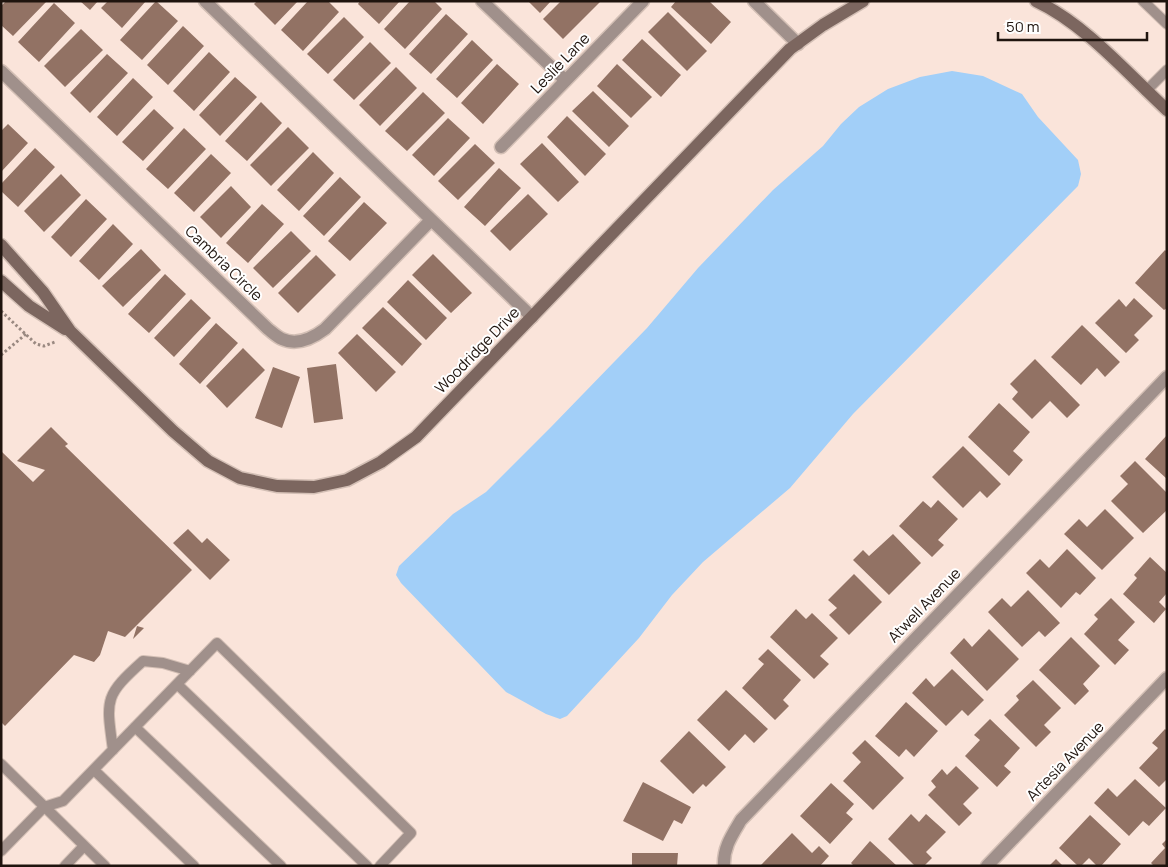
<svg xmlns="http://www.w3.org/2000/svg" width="1168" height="867" font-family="Manrope,sans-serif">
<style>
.water{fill:#a2cff8}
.building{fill:#927264}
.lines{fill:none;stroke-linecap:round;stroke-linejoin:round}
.lane-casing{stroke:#d3bfb5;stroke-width:12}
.street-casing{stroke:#d3bfb5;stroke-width:15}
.secondary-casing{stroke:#d3bfb5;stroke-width:15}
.path{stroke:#9a8981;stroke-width:3;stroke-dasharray:2.5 2.5;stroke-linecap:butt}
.lane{stroke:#a0908b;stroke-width:10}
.street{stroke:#a0908b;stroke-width:12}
.secondary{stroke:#7c665f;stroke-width:12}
.labels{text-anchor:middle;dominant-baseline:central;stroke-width:4;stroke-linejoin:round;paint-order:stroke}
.street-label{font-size:15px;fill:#1f140e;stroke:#fff}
</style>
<rect width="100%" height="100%" fill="#fae4da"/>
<path class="water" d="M952,71l31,5 39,18 16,23 40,43 3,14 -3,12 -225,228 -63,74 -87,74 -31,33 -33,43 -72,78 -7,3 -14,-5 -40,-22 -105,-109 -5,-8 3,-9 54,-52 33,-22 65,-65 96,-99 51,-60 75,-78 50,-44 18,-22 18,-17 29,-18 32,-12z"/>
<path class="building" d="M6,1h41l-34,35 -12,-11v-19z
M80,1h18l-8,9z
M108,1h38l-24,27 -21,-20z
M156,1l22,20 -36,39 -22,-20z
M257,1h41l-23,24 -21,-21z
M308,1h20l11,11 -36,39 -22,-21z
M360,1h40l-21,23 -21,-20z
M410,1h24l8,8 -37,40 -21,-20z
M528,1h23l-11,12z
M561,1h40l-38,38 -20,-20z
M676,1h33l22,21 -20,22 -40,-37z
M54,3l21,20 -36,39 -21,-20z
M668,12l39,39 -20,20 -39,-39z
M446,14l22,20 -37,40 -22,-20z
M344,17l20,20 -36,37 -21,-20z
M183,26l21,20 -36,39 -21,-20z
M81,29l22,21 -38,37 -21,-21z
M642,39l39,36 -20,22 -39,-37z
M472,40l21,20 -36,38 -21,-19z
M370,42l21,21 -37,37 -21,-20z
M209,52l21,20 -36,39 -21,-20z
M107,54l21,19 -38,40 -20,-20z
M497,64l22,20 -36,40 -22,-21z
M617,64l35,33 -21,21 -34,-32z
M396,67l21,21 -37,38 -21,-21z
M235,77l22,20 -37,39 -21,-21z
M133,78l20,19 -36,39 -20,-19z
M593,91l36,35 -20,21 -37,-36z
M423,92l22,21 -38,38 -22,-20z
M261,102l21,21 -35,38 -22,-20z
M154,109l20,19 -31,33 -21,-19z
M567,116l39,38 -21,22 -38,-39z
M448,118l22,20 -36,38 -22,-21z
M8,124l20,19 -27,29v-41z
M288,127l21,21 -38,38 -21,-21z
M184,128l22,21 -38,40 -22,-20z
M542,143l37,39 -21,20 -38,-38z
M475,144l20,19 -37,37 -20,-19z
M35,148l20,19 -37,40 -17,-16v-7z
M313,152l21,21 -35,38 -22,-21z
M211,154l20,19 -37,39 -20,-19z
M499,168l22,20 -36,38 -21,-19z
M61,174l20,21 -37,37 -20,-21z
M340,177l21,20 -37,39 -21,-20z
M231,186l20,21 -30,31 -21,-21z
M528,194l20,20 -38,37 -20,-20z
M86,199l21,20 -36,38 -20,-20z
M364,202l23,21 -37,38 -22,-20z
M262,204l22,20 -36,39 -22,-20z
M113,224l20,20 -34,36 -20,-19z
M291,231l20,20 -38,37 -20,-20z
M141,249l20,21 -38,37 -21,-21z
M1165,250l2,2v56l-3,2 -29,-27z
M433,254l39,39 -21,20 -39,-38z
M316,255l20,20 -38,38 -20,-20z
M165,274l21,20 -37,39 -21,-19z
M408,280l39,38 -21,22 -39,-38z
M1134,298l19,18 -19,19 5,5 -13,13 -31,-30 24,-24 7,8z
M191,299l20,19 -37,39 -20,-19z
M383,307l39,37 -20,22 -40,-38z
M216,323l22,20 -38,41 -21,-20z
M1082,325l38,37 -15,15 -8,-9 -16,17 -30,-28z
M357,334l39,38 -20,20 -38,-39z
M243,348l22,22 -38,38 -21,-22z
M1035,359l45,46 -13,13 -17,-17 -18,18 -20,-20 6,-7 -8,-8z
M336,364l7,55 -29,4 -7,-55z
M273,367l27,10 -18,51 -27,-10z
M999,403l31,29 -17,19 10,9 -14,16 -41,-39z
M51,427l17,17 -3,2 127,124 -67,67 -17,-6 -8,24 -6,7 -20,-7 -69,71 -4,-4v-269l1,-1 31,30 12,-12 -28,-9z
M1167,435v44l-22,-20z
M963,446l38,38 -14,14 -7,-7 -17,17 -31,-31z
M1135,461l32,32v17l-24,23 -32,-32 17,-17 -8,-8z
M938,500l20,19 -20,21 6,5 -12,12 -33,-31 24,-25 8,7z
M1105,509l29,29 -32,32 -38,-36 15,-15 8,8z
M188,529l14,14 5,-5 23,22 -20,20 -37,-37z
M893,534l28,29 -32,32 -36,-35 10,-10 6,6z
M1067,549l29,29 -16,17 -4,-3 -15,16 -35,-35 14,-14 9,9z
M1150,557l17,16v20l-8,9 7,7 -12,14 -31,-29 14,-16 -3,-3z
M854,574l28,28 -33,33 -20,-20 8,-7 -9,-8z
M1028,590l32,33 -15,14 -6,-6 -17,16 -34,-35 14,-14 9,9z
M1111,598l24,24 -17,18 11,10 -14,15 -31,-31 14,-15 -4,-4z
M796,609l10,10 6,-6 26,25 -18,18 9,8 -15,15 -44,-42z
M137,626l7,2 -11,11z
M989,629l30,30 -32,32 -37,-38 14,-15 8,9z
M1071,637l29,29 -17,18 6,7 -14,14 -36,-35z
M768,649l33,31 -18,20 6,6 -14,14 -33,-32 22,-24 -6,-5z
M952,669l32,31 -16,16 -6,-6 -16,16 -34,-33 14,-15 8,9z
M1033,680l28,28 -17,17 7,7 -15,15 -32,-32 15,-15 -3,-4z
M726,690l42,39 -14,14 -9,-9 -16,17 -32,-31z
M906,702l32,29 -24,26 -8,-8 -7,8 -24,-21z
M990,719l30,29 -16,18 7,6 -14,15 -32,-31 15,-16 -6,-5z
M1165,729l2,2v48l-8,8 -20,-19 19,-20 -6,-5z
M689,731l37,36 -20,20 -3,-3 -10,10 -33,-33z
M865,740l39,38 -31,32 -30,-29 18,-19 -9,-9z
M956,766l23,22 -16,16 9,9 -13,13 -31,-31 8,-8 -5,-6 11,-12 5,6z
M1135,779l31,29 -17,18 -6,-5 -14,15 -35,-33 14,-15 9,9z
M643,782l48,25 -9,17 -8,-4 -11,21 -40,-20z
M831,783l23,21 -8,9 7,6 -23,25 -30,-28z
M911,814l8,8 7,-8 20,18 -20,20 6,6 -8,8h-9l-27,-27z
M1090,815l31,29 -20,22h-4l-8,-8 -8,8h-3l-19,-18z
M792,833l20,20 7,-7 10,10 -9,10h-60z
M1167,839v27h-13l-3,-3 14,-15 -3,-4z
M870,841l27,25h-43l-3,-3z
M632,853h46l-1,13h-45z
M1056,859l7,7h-14z"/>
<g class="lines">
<defs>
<path id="lane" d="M1143,1l24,23
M1146,91l21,-21
M177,684l190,182
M135,727l146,139
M113,750c-7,-51 -9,-54 30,-89l20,2 27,8
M1,764l104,102
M94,770l100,96
M1,851l43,-44 19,-6 154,-158 194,190 -31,33
M65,866l19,-20"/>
<path id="street" d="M205,1l327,316
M482,1l83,79
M754,1l44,43
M1,71l267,258c4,3 9,8 14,10 15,7 31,-1 43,-10l106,-109
M501,147l142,-146
M724,866c-1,-18 8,-31 17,-46l426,-443
M987,866l180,-188"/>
<path id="secondary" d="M1036,1c49,23 91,72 131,109
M1,245l42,47 27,39 103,100 35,30 32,17 37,8 37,1 33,-7 34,-18 35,-25 374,-388 33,-24 40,-24
M1,281l28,25 36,23"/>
</defs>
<use href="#lane" class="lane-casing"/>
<use href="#street" class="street-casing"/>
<use href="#secondary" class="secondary-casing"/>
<path class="path" d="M1,311l35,33 8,2 11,-4
M1,355l25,-21"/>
<use href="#lane" class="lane"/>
<use href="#street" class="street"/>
<use href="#secondary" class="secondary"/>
</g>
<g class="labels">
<g class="street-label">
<text transform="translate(560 63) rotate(-46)">Leslie Lane</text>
<text transform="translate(224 263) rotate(44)">Cambria Circle</text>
<text transform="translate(477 350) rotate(-46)">Woodridge Drive</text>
<text transform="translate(924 605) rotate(-46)">Atwell Avenue</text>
<text transform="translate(1065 761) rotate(-46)">Artesia Avenue</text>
</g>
</g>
<rect width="1168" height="867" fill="none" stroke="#1f140e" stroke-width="5"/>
<path d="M998 32v8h149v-8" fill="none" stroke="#1f140e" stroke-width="2.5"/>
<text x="1006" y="32" font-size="15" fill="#1f140e" stroke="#ffffff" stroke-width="4" paint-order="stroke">50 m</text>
</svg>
